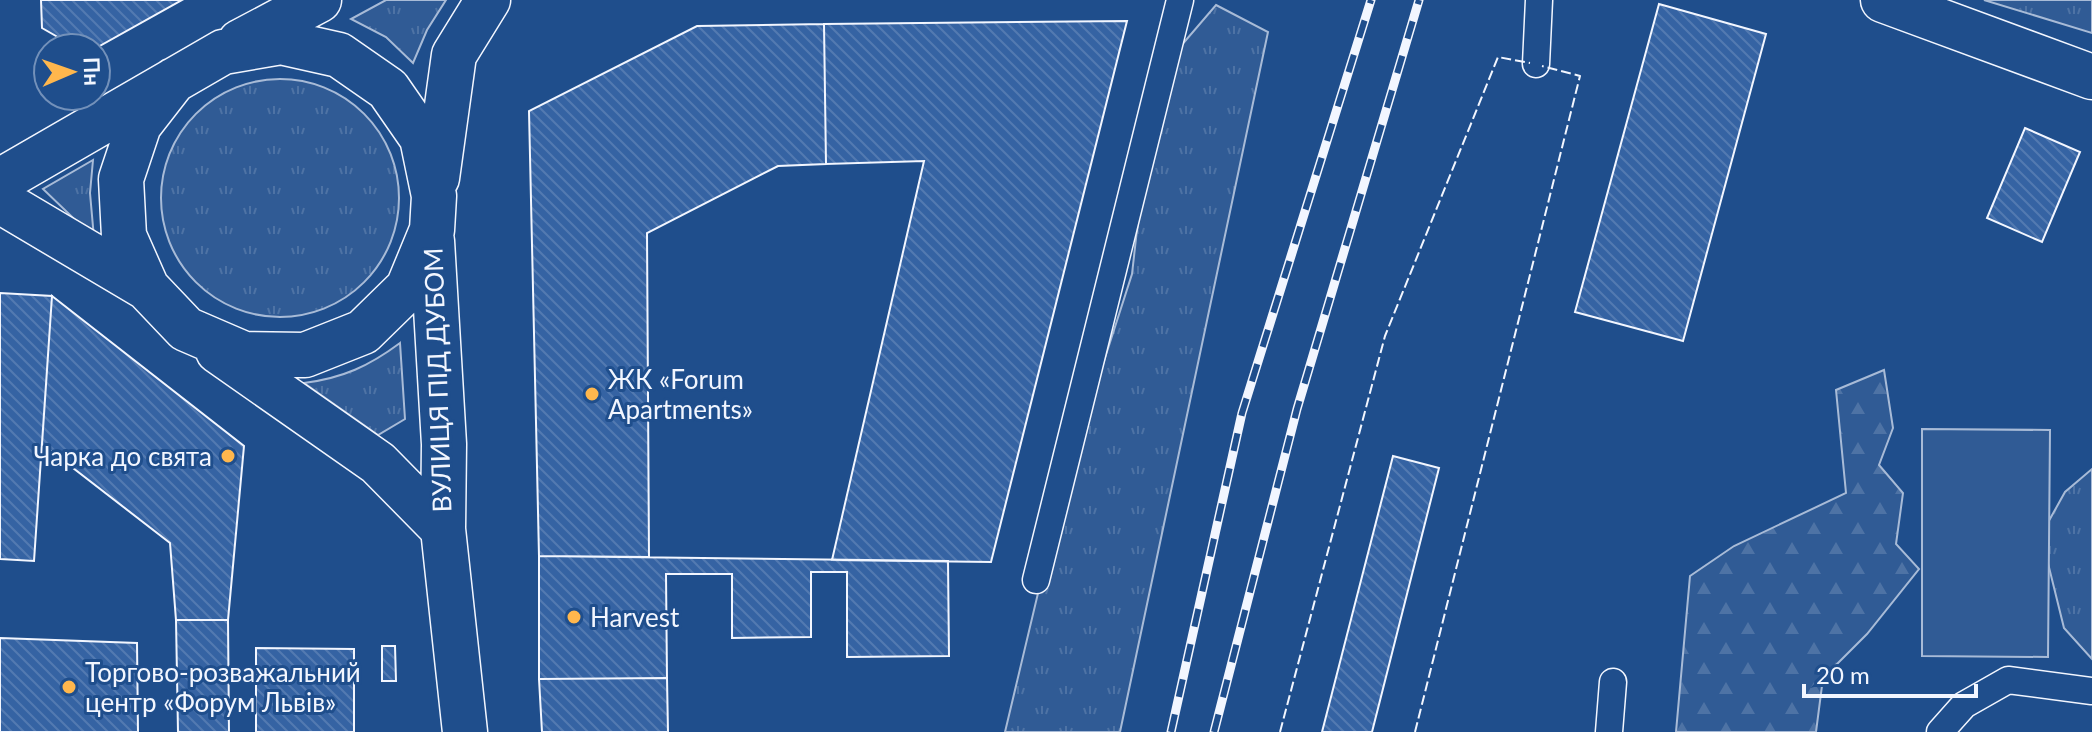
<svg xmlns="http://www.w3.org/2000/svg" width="2092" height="732" font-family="Lato,sans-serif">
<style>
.grass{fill:url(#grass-tufts);stroke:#a8bbd7;stroke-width:2}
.forest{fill:url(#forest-firs);stroke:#a8bbd7;stroke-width:2}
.built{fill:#305b95;stroke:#a8bbd7;stroke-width:2}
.building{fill:url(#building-back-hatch);stroke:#f2f6ff;stroke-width:2}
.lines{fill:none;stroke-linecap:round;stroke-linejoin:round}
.service-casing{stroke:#f2f6ff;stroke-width:29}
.tertiary-casing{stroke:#f2f6ff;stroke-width:47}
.service{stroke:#1f4e8c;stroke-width:26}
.tertiary{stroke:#1f4e8c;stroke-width:44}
.rail-casing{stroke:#f2f6ff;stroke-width:9}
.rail{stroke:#1f4e8c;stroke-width:6;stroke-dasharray:18;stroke-linecap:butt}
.fence{stroke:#f2f6ff;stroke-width:2;stroke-dasharray:10 4;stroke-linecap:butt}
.poi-dot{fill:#ffb74d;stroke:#1f4e8c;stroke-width:3}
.labels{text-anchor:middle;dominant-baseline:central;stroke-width:6;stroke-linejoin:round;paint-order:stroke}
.poi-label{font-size:26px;fill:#f2f6ff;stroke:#1f4e8c;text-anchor:start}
.street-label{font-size:26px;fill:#f2f6ff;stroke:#1f4e8c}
</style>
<defs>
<pattern id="grass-tufts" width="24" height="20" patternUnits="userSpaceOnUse" patternTransform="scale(2)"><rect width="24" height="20" fill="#305b95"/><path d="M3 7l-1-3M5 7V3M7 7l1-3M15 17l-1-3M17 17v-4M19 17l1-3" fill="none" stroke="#4e73a5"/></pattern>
<pattern id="forest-firs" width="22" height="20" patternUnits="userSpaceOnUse" patternTransform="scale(2)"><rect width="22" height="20" fill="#305b95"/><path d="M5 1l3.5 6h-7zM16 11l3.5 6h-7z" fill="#4e73a5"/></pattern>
<pattern id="building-back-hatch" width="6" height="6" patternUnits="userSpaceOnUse" patternTransform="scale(2)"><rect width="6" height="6" fill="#3563a3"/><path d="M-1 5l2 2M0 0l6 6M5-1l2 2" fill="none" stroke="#537ab1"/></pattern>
</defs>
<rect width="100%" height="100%" fill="#1f4e8c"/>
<path class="grass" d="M386,0h60l-19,30 -14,33 -27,-26 -35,-18z
M1984,0h108v33z
M1216,5l52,27 -148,700h-115l58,-244 69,-214 14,-124 22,-89z
M161 198a119 119 0 1 1 238 0a119 119 0 1 1-238 0Z
M93,160l-3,33 4,45 -51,-49z
M400,343l5,76 -27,16 -74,-52c39,-5 65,-17 96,-40z
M2092,469v190l-28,-31 -23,-93 24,-43z"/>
<path class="forest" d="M1884,370l9,58 -14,37 24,28 -7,51 23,25 -52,65 -44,44 -7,54h-140l14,-156 44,-30 112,-53 -10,-103z"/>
<path class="built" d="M1922,429l128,1 -2,227 -126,-1z"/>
<path class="building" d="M41,0h141l-86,48h-19l-35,-20z
M1659,4l107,30 -83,307 -108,-29z
M1127,21l-136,541 -159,-2 92,-399 -98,3 -2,-140z
M824,24l2,140 -48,2 -131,67 2,324 -110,-1 -10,-445 168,-85z
M2025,128l55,24 -38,90 -55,-24z
M0,293l52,3 -18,265 -34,-2z
M52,296l192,150 -16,174h-52l-6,-77 -128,-99z
M1393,456l46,12 -67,264h-50z
M539,556l409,5 1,95 -102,1v-85h-36v65l-79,1v-64h-66l1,104 -128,1z
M176,620h52l1,112h-51z
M0,638l137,5 1,89h-138z
M382,646h13l1,35h-14z
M256,648l98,1v83h-98z
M667,678l1,54h-126l-3,-53z"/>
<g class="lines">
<defs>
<path id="service" d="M1536,64l3,-64
M1036,580l144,-580
M1609,732l4,-50
M1940,732l24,-27 44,-25 84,11"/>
<path id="tertiary" d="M1883,0l209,77
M240,42l79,-42
M437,178l17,-123 34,-55
M0,181l223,-129 58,-10 58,13 49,34 34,49 12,58 -2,34 -24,58 -45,44 -58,23 -61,-1 -58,-25 -39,-41 -23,-52 -3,-57 18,-54 35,-45
M0,201l147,87
M432,241l12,203 -1,85 22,203
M218,351l160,112 65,66"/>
</defs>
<use href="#service" class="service-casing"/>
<use href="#tertiary" class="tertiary-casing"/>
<use href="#service" class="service"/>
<use href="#tertiary" class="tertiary"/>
<defs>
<path id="rail" d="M1171,732l71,-319 129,-413
M1214,732l83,-323 122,-409"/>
</defs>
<use href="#rail" class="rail-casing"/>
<use href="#rail" class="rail"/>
<path class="fence" d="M1280,732l105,-396 113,-279 32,6
M1415,732l165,-656 -38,-10"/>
</g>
<g class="poi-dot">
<circle cx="592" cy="394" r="8"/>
<circle cx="228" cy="456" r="8"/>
<circle cx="574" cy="617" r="8"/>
<circle cx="69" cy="687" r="8"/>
</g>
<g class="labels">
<g class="poi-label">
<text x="608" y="379">ЖК «Forum<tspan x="608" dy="30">Apartments»</tspan></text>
<text x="212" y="456" text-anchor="end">Чарка до свята</text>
<text x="590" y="617">Harvest</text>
<text x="85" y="672">Торгово-розважальний<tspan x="85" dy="30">центр «Форум Львів»</tspan></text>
</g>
<g class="street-label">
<text transform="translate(437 380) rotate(-92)">ВУЛИЦЯ ПІД ДУБОМ</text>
</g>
</g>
<g transform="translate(72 72) rotate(88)"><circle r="38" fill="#1f4e8c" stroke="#7391ba" stroke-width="2"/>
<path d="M0-6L14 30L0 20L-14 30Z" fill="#ffb74d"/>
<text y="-12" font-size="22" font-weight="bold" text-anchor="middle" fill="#f2f6ff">Пн</text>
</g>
<path d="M1804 684v12h172v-12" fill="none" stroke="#f2f6ff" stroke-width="4"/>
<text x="1816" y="684" font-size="24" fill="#f2f6ff" stroke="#1f4e8c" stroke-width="6" paint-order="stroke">20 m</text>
</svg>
